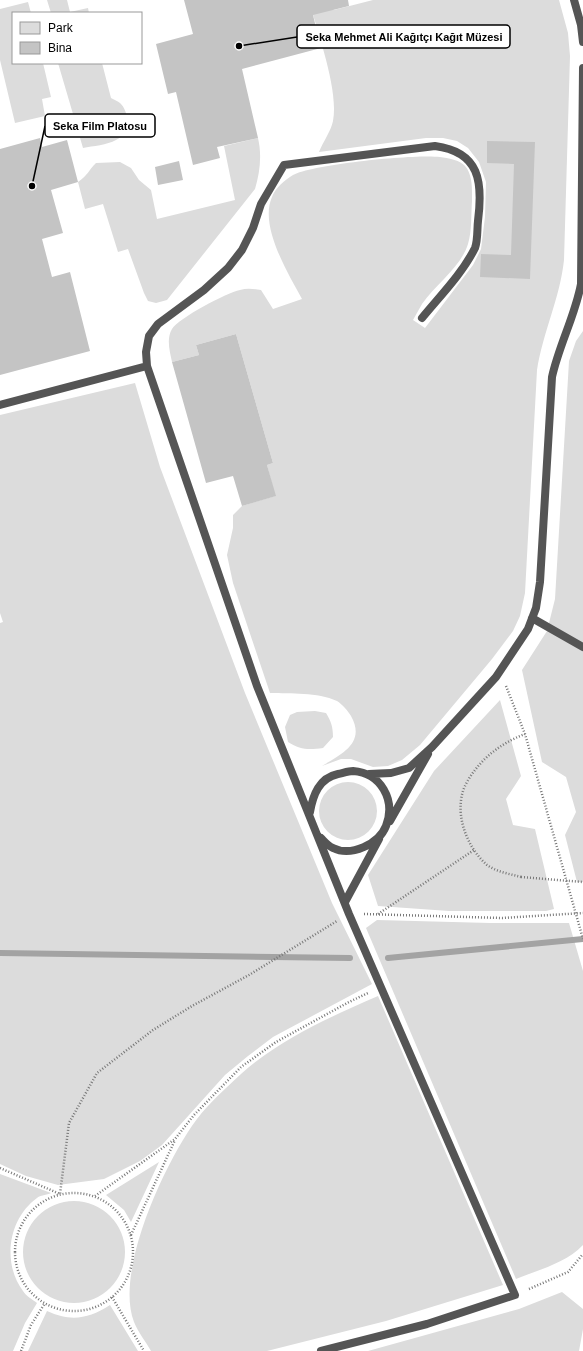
<svg xmlns="http://www.w3.org/2000/svg" width="583" height="1351" font-family="Helvetica,sans-serif">
<style>
.green{fill:#dcdcdc}
.lines{fill:none;stroke-linecap:round;stroke-linejoin:round}
.stream{stroke:#a3a3a3;stroke-width:6}
.building{fill:#c4c4c4}
.path{stroke:#777;stroke-width:2.5;stroke-dasharray:1 2;stroke-linecap:butt}
.lane{stroke:#555;stroke-width:8}
.path-bridge{stroke:#777;stroke-width:2.5;stroke-dasharray:1 2;stroke-linecap:butt}
.leader{fill:none;stroke:#000;stroke-width:1.5}
.callout-dot{fill:#000;stroke:#fff;stroke-width:1.5}
.callout{fill:#fff;stroke:#000;stroke-width:1.5}
.callout-label{font-size:11px;text-anchor:middle;font-weight:bold;fill:#000}
</style>
<rect width="100%" height="100%" fill="#fff"/>
<path class="green" d="M47,0h20l3,12 18,-4 1,5h-38z
M309,0l25,10 39,-10h186l9,33 2,23 -6,204c-4,38 -21,72 -27,110l-12,223 -5,23 -7,15 -21,28 -72,86 -18,15 -14,6 -15,1 -22,-8h-10l-19,7c20,-12 44,-23 29,-50 -3,-5 -9,-12 -14,-15 -20,-9 -46,-7 -67,-8l-37,-110 -6,-28 6,-27v-13l9,-9 33,-10 -8,-31 6,-2 -37,-129 -40,11 3,10 -27,7c-2,-10 -6,-23 0,-33 7,-11 54,-36 68,-39 7,-2 14,-1 21,0l12,19 29,-10c-14,-26 -43,-73 -30,-102 3,-9 13,-17 21,-22 21,-11 122,-21 147,-18 8,1 20,3 25,9 8,9 7,24 7,35 -1,14 0,30 -4,43 -7,23 -32,40 -46,60 -3,5 -6,11 -9,16l12,8 48,-63 8,-16 4,-32 1,-35 -7,-20 -11,-14 -11,-7 -14,-3h-17l-107,14c4,-10 12,-21 14,-31 6,-32 -16,-89 -24,-121z
M28,2l3,11h-18v50h30l8,34 -9,2 3,17 -30,7 -15,-63v-51z
M58,63h44l9,35c3,2 7,3 9,5 10,9 10,31 -4,37 -9,5 -23,6 -33,8z
M258,138c4,17 2,34 -3,51l-88,111 -11,3 -8,-2 -4,-8 -16,-44 -10,3 -15,-48 -18,5 -7,-27c10,-7 10,-11 18,-19l24,-1 11,6 8,12 12,10 6,29 78,-19 -11,-54z
M583,331v551h-6l-12,-47 11,-23 -10,-35 -24,-15 -20,-92 25,-39 8,-32 14,-238 7,-20z
M135,383l25,84 85,226 87,210 40,81 -99,53 -25,19 -23,19 -63,70 -22,16 -36,18 -46,6 -32,-9 -26,-12v-541l3,-1 -3,-9v-198z
M500,700l21,76 -15,23 7,26 22,4 19,80 -8,2h-97l-71,-5 -10,-31 66,-104z
M315,711l11,2c5,8 7,14 7,24l-10,11c-14,2 -23,2 -35,-6l-3,-15 5,-12 7,-3z
M319 811a29 29 0 1 1 58 0a29 29 0 1 1-58 0Z
M377,920l113,3h79l14,48v274c-17,18 -45,25 -67,34l-150,-351z
M378,996l125,289 -117,36 -119,30h-116c-5,-9 -13,-19 -17,-29 -20,-51 32,-162 63,-203 12,-16 29,-31 44,-45 39,-35 89,-57 137,-78z
M159,1162l-28,60 -7,-12 -18,-15z
M0,1174l51,19c-4,2 -11,2 -14,5 -29,21 -35,65 -14,93 3,5 9,8 14,12l-12,20 -12,28h-13z
M23 1252a51 51 0 1 1 102 0a51 51 0 1 1-102 0Z
M562,1292l21,17v20l-4,22h-211l151,-42z
M110,1305l28,46h-110l19,-40c24,11 41,8 63,-6z"/>
<g class="lines">
<path class="stream" d="M0,953l350,5
M388,958l195,-19"/>
</g>
<path class="building" d="M184,0h164l1,6 -36,9 8,33 -79,21 16,69 -41,9 3,11 -27,7 -17,-73 -8,2 -12,-50 37,-10z
M40,138l2,9 25,-7 11,42 -27,8 12,43 -21,6 10,38 18,-5 20,79 -90,24v-226z
M487,141l48,1 -5,137 -50,-2 1,-23 30,1 3,-91 -27,-1z
M179,161l4,19 -25,5 -3,-18z
M236,334l37,129 -6,2 9,31 -34,10 -9,-30 -27,7 -34,-121 27,-7 -3,-10z"/>
<g class="lines">
<path class="path" d="M506,686l19,48 58,205
M521,877c-11,-3 -24,-5 -34,-12 -22,-19 -35,-57 -20,-83 13,-23 34,-39 58,-48
M364,914l138,4 81,-5
M378,914l96,-64
M0,1168l60,26 9,-71 28,-50 56,-43 39,-24 57,-31 88,-54
M15 1252a59 59 0 1 1 118 0a59 59 0 1 1-118 0Z
M95,1196l80,-57 19,-24 47,-48 35,-25 73,-40 19,-9
M131,1235l44,-95
M529,1289l39,-17 15,-18
M112,1297l32,54
M21,1351l10,-26 14,-22"/>
<path class="lane" d="M574,0l7,25 2,17
M0,405l147,-39
M532,618l51,29
M369,774l22,-1 18,-5 23,-21 64,-70 32,-48 8,-21 4,-26 12,-205c7,-32 23,-61 29,-93l2,-216
M310,812c3,-17 9,-34 28,-38 5,-1 10,-3 15,-3 28,2 43,29 33,55 -7,18 -35,31 -53,22 -5,-2 -9,-7 -12,-10
M390,821l38,-67
M345,902l34,-63
M321,1351l106,-27 88,-29 -166,-381 -92,-228 -110,-320 -1,-14 3,-16 9,-12 46,-34 24,-22 14,-18 11,-22 8,-24 23,-39 151,-19c45,6 48,36 43,75 -1,8 0,19 -3,27 -13,26 -35,48 -53,70"/>
<path class="path-bridge" d="M521,877l62,5"/>
</g>
<path class="leader" d="M239 46L297 37M32 186L45 126"/>
<g class="callout-dot">
<circle cx="239" cy="46" r="4"/>
<circle cx="32" cy="186" r="4"/>
</g>
<g class="callout">
<rect x="297" y="25" width="213" height="23" rx="4"/>
<rect x="45" y="114" width="110" height="23" rx="4"/>
</g>
<g class="callout-label">
<text x="404" y="41">Seka Mehmet Ali Kağıtçı Kağıt Müzesi</text>
<text x="100" y="130">Seka Film Platosu</text>
</g>
<rect x="12" y="12" width="130" height="52" fill="#ffffff" stroke="#999999"/>
<rect x="20" y="22" width="20" height="12" fill="#dcdcdc" stroke="#999999"/>
<text x="48" y="32" font-size="12" fill="#000000">Park</text>
<rect x="20" y="42" width="20" height="12" fill="#c4c4c4" stroke="#999999"/>
<text x="48" y="52" font-size="12" fill="#000000">Bina</text>
</svg>
